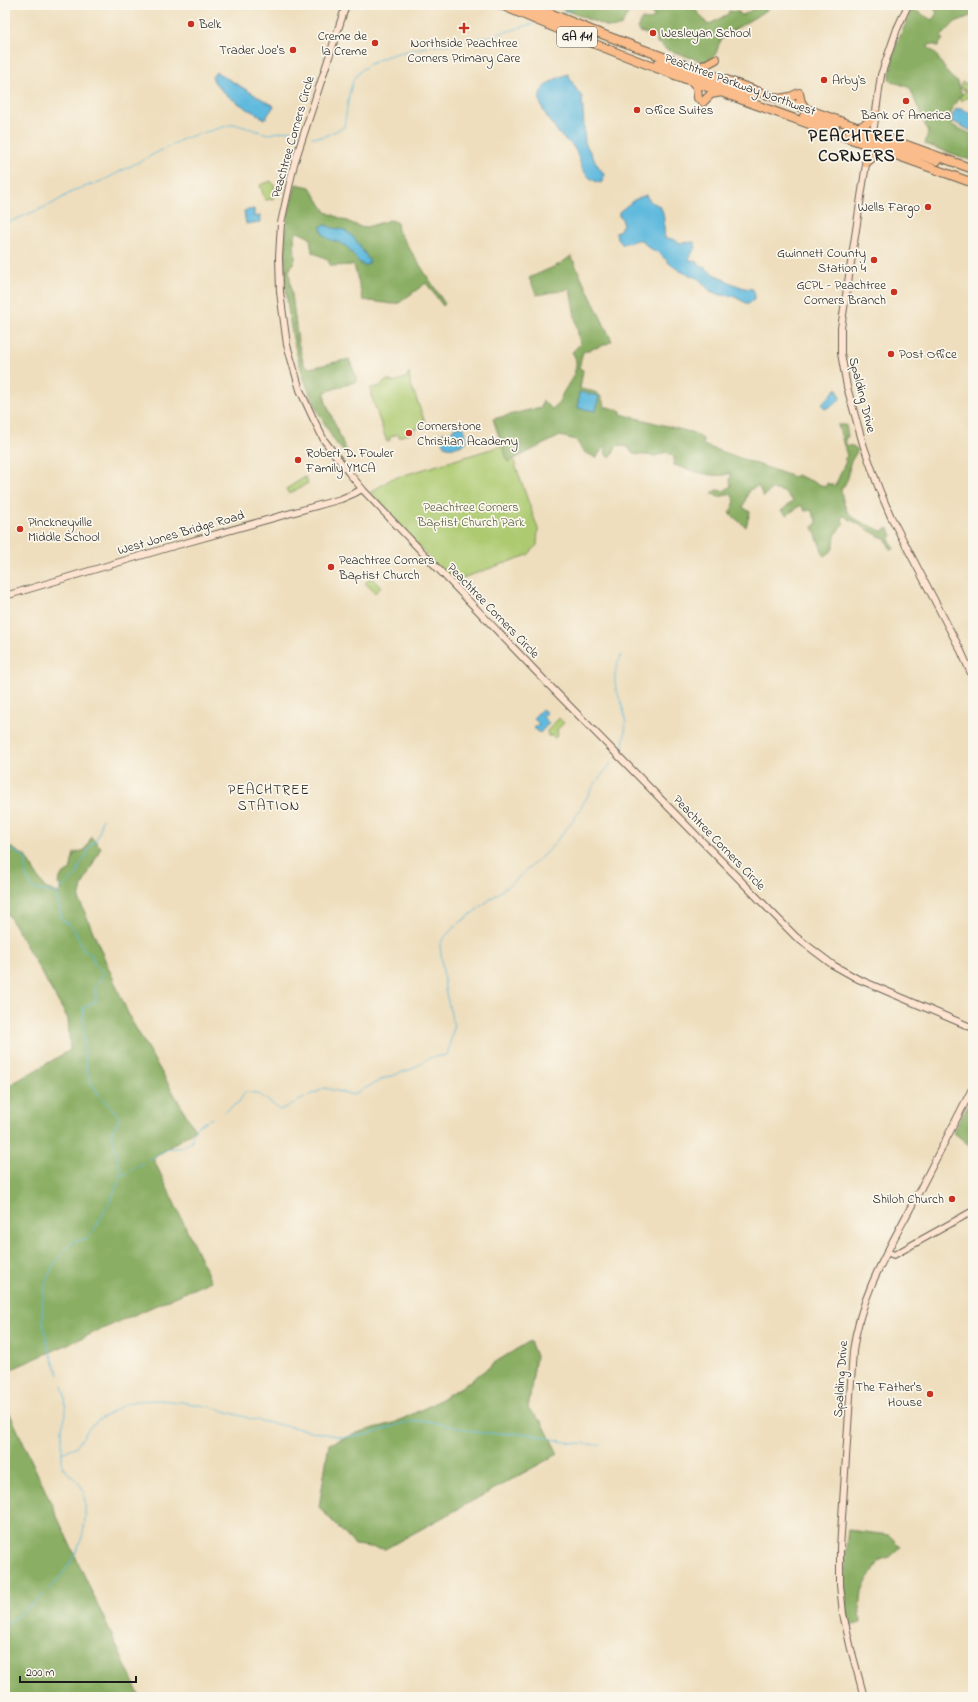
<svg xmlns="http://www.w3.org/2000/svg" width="978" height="1702" font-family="'Indie Flower',sans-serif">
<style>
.green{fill:#adca71;stroke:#647346}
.forest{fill:#8aae63;stroke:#536540}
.water{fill:#61bade;stroke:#3e6b7d}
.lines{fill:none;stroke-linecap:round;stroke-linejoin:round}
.stream{stroke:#61bade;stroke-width:1}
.secondary-casing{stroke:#666054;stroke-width:8}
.highway-casing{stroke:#666054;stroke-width:10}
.secondary{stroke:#fde4d0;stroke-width:6}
.highway{stroke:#f9bc8a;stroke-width:8}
.poi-dot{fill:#c8321e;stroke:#fbf7ec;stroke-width:1.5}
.labels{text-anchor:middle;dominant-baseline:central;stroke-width:3.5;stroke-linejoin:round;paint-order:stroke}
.shield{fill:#fbf7ec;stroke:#5f5e5a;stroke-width:1}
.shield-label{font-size:12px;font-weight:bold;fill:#1c1c1c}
.poi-label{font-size:13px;fill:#1c1c1c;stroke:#fbf7ec;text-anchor:start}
.street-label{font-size:13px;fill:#1c1c1c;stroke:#fbf7ec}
.park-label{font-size:13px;fill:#4f593a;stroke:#fbf7ec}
.neighbourhood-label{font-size:14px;letter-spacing:1px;fill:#1c1c1c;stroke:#fbf7ec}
.district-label{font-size:17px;font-weight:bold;letter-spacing:1px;fill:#1c1c1c;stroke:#fbf7ec}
</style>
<rect width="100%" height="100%" fill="#fbf7ec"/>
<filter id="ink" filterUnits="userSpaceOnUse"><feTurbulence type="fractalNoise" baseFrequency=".025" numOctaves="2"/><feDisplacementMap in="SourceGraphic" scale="8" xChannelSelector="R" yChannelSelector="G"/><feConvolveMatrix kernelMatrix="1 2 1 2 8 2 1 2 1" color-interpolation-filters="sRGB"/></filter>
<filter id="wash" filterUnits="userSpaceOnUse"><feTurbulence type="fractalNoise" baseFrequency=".012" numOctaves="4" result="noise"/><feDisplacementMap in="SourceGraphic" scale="16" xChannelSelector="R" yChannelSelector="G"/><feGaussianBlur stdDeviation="0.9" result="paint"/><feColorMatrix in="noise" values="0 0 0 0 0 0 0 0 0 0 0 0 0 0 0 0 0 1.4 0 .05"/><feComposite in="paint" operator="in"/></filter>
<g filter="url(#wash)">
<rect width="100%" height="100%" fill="#eedebd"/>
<path class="green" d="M962,82l4,2 3,-2 4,1v15l-5,-1 -7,4 -2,-5 6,-3v-3l-5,-2z
M271,181l4,5 -2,13 -8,1 -5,-15z
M409,372l1,10 17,45 -4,2 -1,-3 -8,3 1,3 -16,5 -1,-3 -8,3v3l-3,2 -15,-44 -2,-10 10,-2 7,-6 6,2 13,-4z
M508,444l30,85 -1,16 -9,10 -77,27 -80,-90 20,-13z
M305,477l3,6 -19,11 -3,-5z
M371,577l10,10 -6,6 -10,-10z
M559,718l5,5 -7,7 1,5 -3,3 -3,-2h-4l-1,-5z"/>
<path class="forest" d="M552,5h87c-3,2 -7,4 -9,6 -9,10 -4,19 -22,16z
M662,5h30l16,20 20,-11 1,-3 10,1 2,3h2l12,-7 1,-3h19l-51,31c-10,12 -2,16 -18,27l-41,-14 -4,-5 -4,-1v-6l-17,-5 -3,-4 5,-9 6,1 5,-1 2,-3 -4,-2v-4l5,-4 2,1z
M932,5h14l8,5 19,-5v10l-18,7 -14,15 2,2 -5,7 -8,-2 -2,3 7,6 14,22 8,7 5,12c-7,9 -15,19 -10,31l21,10v26l-48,-17 3,-12 -18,-44 -21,-8 5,-30 19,-43 5,5 14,8 5,-7z
M296,184l14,3 16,25 37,16 27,-8 7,2 1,9 47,73 -2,2 -17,-23 -27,20 -7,1 -29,-4 -9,-35 -23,1 -4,-7 -15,-7 -2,-14 -12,-6 -4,4 1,23 -6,12 9,71 6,23 6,3 39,-9 9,22 -33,11v8l23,55c-13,-9 -17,-21 -25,-34 -31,-55 -42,-130 -37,-193 2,-15 6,-30 10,-44z
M571,256l41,85c-11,7 -17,6 -29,11l-4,16 4,2 -3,19c14,3 21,1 24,17l17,5v3l73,19 9,6v6l91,32 3,-2 29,12 1,-4 8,3 11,-25 -2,-2 3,-3 -9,-31h8l2,12h-3l1,8 7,1 5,4 -8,13 -2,15 -4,8 -3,2c4,33 13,29 40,43l8,-3 3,8 -3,3 5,10 -3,1 -5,-10 -42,-24 -3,2 3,5c-3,3 -6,7 -8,11 -4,8 2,16 -12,22l-11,-29 4,-5 -6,-12 -6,1 -4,-6 -14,10 -6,-4 12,-10 -8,-9 -14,-3 -7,8 -6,-11 -9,4 -6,17 7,5 -4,15 -16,-13 5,-13 -4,-7 -13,3 -6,-4 4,-3 8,1 7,-5 -1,-6 1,-7c-16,7 -40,-3 -57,-8v-8l-8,-5 -10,4 -23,-2 -5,-7 -11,-2 -7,13 -4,-3 -1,-9 -9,12 -13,-7 -7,-11 -16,-4 -52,26 -15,-43 48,-12 2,-6 9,8 7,-6c3,-14 19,-27 17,-42 0,-3 -3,-7 -4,-9l8,-8 -10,-55 -33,6 -8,-17 31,-14z
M91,837l10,10 -19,39 -3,13 51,119 65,112 -42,28 58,123 -206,91v-284l65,-38 -2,-31 -63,-110v-65l20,12 20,32 15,6 2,-5 -4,-6 3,-7 9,-6 4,-17 11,-3z
M973,1096v52l-20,-16z
M530,1341l6,15 -8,53 14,13 16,32 -173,95 -30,-4 -36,-38 10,-63 31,-12 34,-9 35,-17 39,-23 29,-22z
M5,1403l135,294h-135z
M848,1530l41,5 12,12 -11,10 -10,3 -13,21 -5,10 -2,18 1,14 -12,3c-4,-33 -6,-63 -1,-96z"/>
<path class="water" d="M216,72l58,34 -9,13c-15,-9 -47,-25 -53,-42z
M568,74l6,12 8,11 3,46 13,23 6,8 -2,8 -2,1c-23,-8 -17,-24 -28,-38 -4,-4 -9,-6 -12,-10 -3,-3 -4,-7 -7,-10 -21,-28 -18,-39 15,-51z
M956,109h6l11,5v18l-21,-11 1,-7z
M646,195c4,9 9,7 14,12 6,6 3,24 5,31l7,1 9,4 13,-1 2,6 -7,9 1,3c10,2 11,6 19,11 11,6 32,19 44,18l2,6 -1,5 -6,4 -15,-8 -12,-1 -11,-4 -11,-12 -19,-8 -10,-7 -11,-11 -10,-5 -7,-8c-7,-1 -10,3 -17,3l-2,2 -6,-7 -1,-6 4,-2 3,-6 -1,-6 -3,-2v-4l15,-12z
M254,209v8l6,-1v6l-14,2 -2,-13z
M326,225c6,4 11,3 18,5 10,4 20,23 26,32l-5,4c-9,-4 -11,-13 -18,-19 -8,-8 -26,-4 -26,-21z
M837,388l3,10 -2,4 -13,7 -3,-5z
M579,392l20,4 -3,15 -18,-3z
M462,426l2,2 3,13c-5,6 -16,8 -23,5l-2,-11 1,-2 8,-1 3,-4z
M542,709l5,4 -4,4 6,6 -9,10 -6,-5 5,-4 -6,-6z"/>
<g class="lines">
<path class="stream" d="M562,14l19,-9
M312,137h11l21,-10c2,-11 5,-39 10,-48 18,-31 92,-33 125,-40 19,-5 38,-10 56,-16
M5,224l47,-20 23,-14 27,-9 83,-43 49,-14 34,10 24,-4
M621,655c-14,32 -1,34 4,63 2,11 -2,21 -2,31
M5,846l19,11 2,4v15l7,13 22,4
M56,893l6,26 12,10 9,20 9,6 2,9 10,9 -9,14 1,14 -13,7c2,21 -1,43 4,63 5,18 19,32 32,45l-1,6 -7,11c2,8 11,38 9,44 -3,12 -24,54 -33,61 -4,2 -9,2 -12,3 -4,2 -8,8 -11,11 -33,34 -23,84 -5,123
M56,893l22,-20 1,-8 7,-8 3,-10 7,-7 4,-10 2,-11
M225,1111l14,-9 6,-10c16,-1 23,10 35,18l45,-22 27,7 31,-16 31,-11 15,-10 18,-3 7,-28 -9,-38 -5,-44 3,-6 10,-11 65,-50 32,-29 25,-31 19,-33 19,-24
M121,1176l49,-28h9l12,-6 5,-15 16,-9
M62,1453l15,-7 12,-18 8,-7 26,-16 13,-4 23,-1 23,2 29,5 40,12 90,18 25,-2 41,-13 22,-1 51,12 52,1 33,8 36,3
M5,1626c9,-8 19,-15 29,-23 28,-24 54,-56 51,-95 0,-5 0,-13 -2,-18 -4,-9 -14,-16 -21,-23v-40l4,-12 -1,-20 -3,-9"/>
</g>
</g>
<g filter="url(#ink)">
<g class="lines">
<defs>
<path id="secondary" d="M346,5l-52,159 -13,59 -2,34 1,35 7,53 13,45 13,28 11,22 25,33 15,18 183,192 249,254 37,28 25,14 115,49
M908,5l-11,24 -16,46 -7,51 -6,25 -27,177v25l6,34 16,57 16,45 12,28 70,134 12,27
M5,596l162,-48 174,-49 14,-6 7,-4
M887,1252l7,3 79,-44
M864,1697l-13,-48 -8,-35 -3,-29v-37l13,-197c7,-54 33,-97 58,-144 21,-40 41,-80 62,-120"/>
<path id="highway" d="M501,5c154,67 314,120 472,178
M530,5l61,25 102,38 280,101
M521,8l36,14 19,6
M658,63l51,17
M694,68l9,-2 13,-7
M691,80l6,7 1,11
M708,80l45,15
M778,99l12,-2 9,-4 2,9 5,7
M703,102l8,-8 11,-2
M804,116l31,10
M857,128l9,-4 10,-10
M850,131l21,7
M871,139l66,22
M866,163l10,-9 8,-3"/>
</defs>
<use href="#secondary" class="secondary-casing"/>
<use href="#highway" class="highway-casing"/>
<use href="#secondary" class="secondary"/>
<use href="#highway" class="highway"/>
</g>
</g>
<g class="poi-dot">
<circle cx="191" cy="24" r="4"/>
<path d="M462 22h4v4h4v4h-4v4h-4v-4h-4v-4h4z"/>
<circle cx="653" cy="33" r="4"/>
<circle cx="375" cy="43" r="4"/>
<circle cx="293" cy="50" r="4"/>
<circle cx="824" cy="80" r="4"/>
<circle cx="906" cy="101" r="4"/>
<circle cx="637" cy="110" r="4"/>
<circle cx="928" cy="207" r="4"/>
<circle cx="874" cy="260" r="4"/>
<circle cx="894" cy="292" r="4"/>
<circle cx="891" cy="354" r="4"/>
<circle cx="409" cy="433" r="4"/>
<circle cx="298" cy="460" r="4"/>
<circle cx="20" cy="529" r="4"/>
<circle cx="331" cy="567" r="4"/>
<circle cx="952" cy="1199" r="4"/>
<circle cx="930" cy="1394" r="4"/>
</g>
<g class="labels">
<rect class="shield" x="557" y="27" width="40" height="20" rx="3"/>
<g class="shield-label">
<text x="577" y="37">GA 141</text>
</g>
<g class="poi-label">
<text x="199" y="24">Belk</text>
<text x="661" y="33">Wesleyan School</text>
<text x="367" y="36" text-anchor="end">Creme de<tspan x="367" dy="15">la Creme</tspan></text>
<text x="464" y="43" text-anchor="middle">Northside Peachtree<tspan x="464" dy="15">Corners Primary Care</tspan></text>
<text x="285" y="50" text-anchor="end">Trader Joe's</text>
<text x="832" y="80">Arby's</text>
<text x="645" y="110">Office Suites</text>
<text x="906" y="115" text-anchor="middle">Bank of America</text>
<text x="920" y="207" text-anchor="end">Wells Fargo</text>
<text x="866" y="253" text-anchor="end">Gwinnett County<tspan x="866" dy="15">Station 4</tspan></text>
<text x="886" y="285" text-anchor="end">GCPL - Peachtree<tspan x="886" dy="15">Corners Branch</tspan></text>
<text x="899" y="354">Post Office</text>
<text x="417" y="426">Cornerstone<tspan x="417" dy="15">Christian Academy</tspan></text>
<text x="306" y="453">Robert D. Fowler<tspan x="306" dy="15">Family YMCA</tspan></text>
<text x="28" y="522">Pinckneyville<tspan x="28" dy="15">Middle School</tspan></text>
<text x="339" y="560">Peachtree Corners<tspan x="339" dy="15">Baptist Church</tspan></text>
<text x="944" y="1199" text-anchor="end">Shiloh Church</text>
<text x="922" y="1387" text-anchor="end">The Father's<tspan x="922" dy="15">House</tspan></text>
</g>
<g class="street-label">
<text transform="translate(740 85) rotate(20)">Peachtree Parkway Northwest</text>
<text transform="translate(293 137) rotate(-74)">Peachtree Corners Circle</text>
<text transform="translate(862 395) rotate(76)">Spalding Drive</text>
<text transform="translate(181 533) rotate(-16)">West Jones Bridge Road</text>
<text transform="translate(493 611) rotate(46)">Peachtree Corners Circle</text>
<text transform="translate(719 843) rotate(46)">Peachtree Corners Circle</text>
<text transform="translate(841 1379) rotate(-86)">Spalding Drive</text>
</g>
<g class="park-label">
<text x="471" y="507">Peachtree Corners<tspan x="471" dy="15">Baptist Church Park</tspan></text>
</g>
<g class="neighbourhood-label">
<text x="269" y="790">PEACHTREE<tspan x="269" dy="16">STATION</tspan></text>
</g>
<g class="district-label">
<text x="857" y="136">PEACHTREE<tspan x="857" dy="20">CORNERS</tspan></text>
</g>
</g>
<rect width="978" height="1702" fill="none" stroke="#fbf7ec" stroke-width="20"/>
<path d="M20 1676v6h116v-6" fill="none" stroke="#1c1c1c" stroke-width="2"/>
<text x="26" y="1676" font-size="12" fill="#1c1c1c" stroke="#fbf7ec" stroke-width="3" paint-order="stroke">200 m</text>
</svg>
